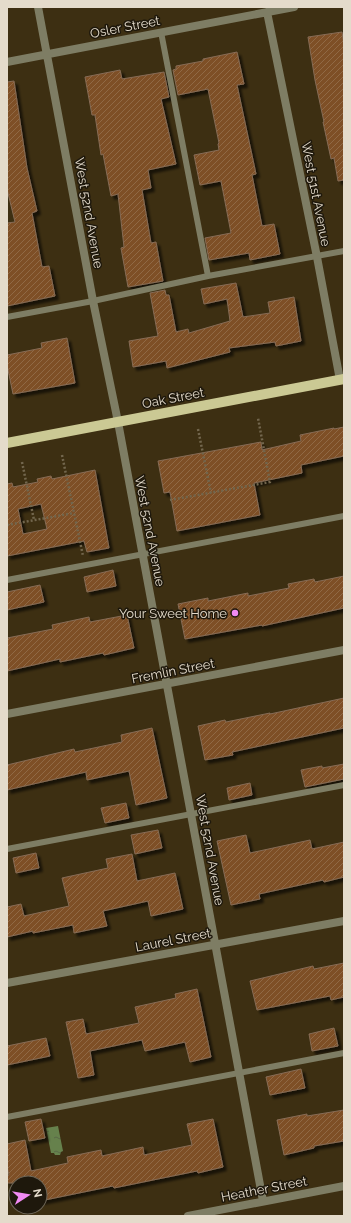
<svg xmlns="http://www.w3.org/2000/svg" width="351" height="1223" font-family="Raleway,sans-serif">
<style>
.water{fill:url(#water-ripples)}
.building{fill:url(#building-hatch);stroke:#866b55;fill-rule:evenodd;filter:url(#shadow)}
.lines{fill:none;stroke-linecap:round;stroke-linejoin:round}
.path{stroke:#72664d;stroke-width:2.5;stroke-dasharray:2 2;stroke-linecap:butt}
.lane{stroke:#7e7d64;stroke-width:6}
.street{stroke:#7e7d64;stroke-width:8}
.primary{stroke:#cbc994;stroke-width:10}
.poi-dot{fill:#f18af4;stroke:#1e180c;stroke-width:1.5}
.labels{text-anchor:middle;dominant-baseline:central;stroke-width:3;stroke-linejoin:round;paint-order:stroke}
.street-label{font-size:13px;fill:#e4dbcb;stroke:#1e180c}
.poi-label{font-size:13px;fill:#e4dbcb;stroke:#1e180c;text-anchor:end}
</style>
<defs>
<pattern id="water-ripples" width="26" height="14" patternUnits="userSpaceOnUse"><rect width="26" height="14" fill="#66814c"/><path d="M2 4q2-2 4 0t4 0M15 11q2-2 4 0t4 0" fill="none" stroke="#586846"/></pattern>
<pattern id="building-hatch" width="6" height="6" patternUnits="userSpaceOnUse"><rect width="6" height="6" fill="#7e5027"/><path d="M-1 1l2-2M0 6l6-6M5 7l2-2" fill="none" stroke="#906945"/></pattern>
<filter id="shadow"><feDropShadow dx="3.5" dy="3.5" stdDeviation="1" flood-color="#0009"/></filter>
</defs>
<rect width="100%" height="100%" fill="#3d2f12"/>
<path class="water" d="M58,1126l5,25 -2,1 -1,3h-5l-1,-2h-3l-5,-25z"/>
<path class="building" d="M342,32l2,13v135l-6,1 -4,-23 -3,1 -8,-37h1l-9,-42 -7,-43z
M237,52l7,32 -7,1 19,89 -4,1 10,51 12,-2 6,30 -30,6 -1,-7 -40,7 -4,-22 26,-5 -10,-52 -21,4 -6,-30 25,-5 -1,-6 1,-1 -11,-54 -30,6 -5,-25 3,-1v-3l27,-5v-2z
M120,70l2,9 42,-7 5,25 -8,2 15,65 -28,6 3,18 -9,2 9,53 5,-1 7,39 -35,6 -7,-39 3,-1 -6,-53 -7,2 -8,-42 -2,1 -6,-40h-3l-7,-38z
M14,81l13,87 10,43 -5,2 10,54 7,-1 6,30 -48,10v-83l8,-1 -8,-33v-107z
M236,283l7,34 27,-4 -2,-11 26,-5 7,44 -25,5 -1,-4 -46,6 1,4 -63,16 -1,-7 -33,6 -4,-26 29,-5 -8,-43 15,-3 1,5h3l7,37 12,-3 1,4 41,-12 -3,-22 -23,5 -3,-15z
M67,338l8,45 -62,11 -6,-29v-10l35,-7 -1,-5z
M344,427v29l-43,9 1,8 -48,10 6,32 -83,16 -7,-39 -6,1 -6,-32 103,-19 1,8 39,-9 -1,-6 34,-7v1z
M95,470l14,78 -22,4 -3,-11 -77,15v-72l5,-1 1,4 25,-5 -1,-3 14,-3 1,3zM41,504l6,25 -24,5 -5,-25z
M113,570l3,16 -29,6 -3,-15z
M344,576v32l-82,18v-1l-77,14 -7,-35 30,-6v3l40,-8v3l41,-8 -1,-4 26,-5 1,3z
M40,585l4,17 -37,8v-18z
M127,615l7,33 -30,7 -1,-2 -43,9v-3l-53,12v-33l46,-9 -1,-4 37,-8 1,5z
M344,698v30l-112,24 1,3 -28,5 -7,-34 27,-6 1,2 44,-9v1z
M152,728l15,70 -31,7 -7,-34 -42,9 -1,-8 -79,18v-25l67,-16 1,3 47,-10 -1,-7z
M344,764v15l-39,8 -4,-17 21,-4v2z
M250,783l2,12 -23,5 -2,-12z
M126,803l3,15 -24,5 -4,-15z
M158,830l4,18 -27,6 -4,-19z
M246,835l4,18 60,-13 2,9 32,-7v35l-20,5 -1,-2 -64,14 1,5 -29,6 -14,-64z
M36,853l3,15 -23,5 -3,-15z
M132,854l5,27 38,-8 8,36 -32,7 -3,-15 -45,10 4,15 -33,7 -1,-8 -40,8v-2l-26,6v-30l14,-3 3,12 45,-10 -7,-28 46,-10 -2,-9z
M344,963v34l-13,3 -1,-4 -73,14 -7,-29 63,-15 1,3z
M197,989l14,68 -21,5 -5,-20 -40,9 -3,-11 -52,11 4,24 -16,3 -12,-56 17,-3 3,15 53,-11 -4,-16 41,-9 -1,-4z
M334,1028l4,18 -26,5 -3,-17z
M46,1038l4,18 -43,9v-19z
M301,1069l4,19 -35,7 -4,-18z
M344,1110v31l-30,5v2l-30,7 -7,-35 30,-6v2z
M41,1119l4,19 -16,3 -4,-19z
M213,1119l10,48 -25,6 -1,-2 -83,17 -1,-2 -73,15v-18h-33v-7l2,-1 -2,-9v-22l18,-4 6,31 37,-8 -1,-6 34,-7 1,6 41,-9 1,8 48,-10 -5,-21z"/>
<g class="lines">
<path class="path" d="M198,429l13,64
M62,455l21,101
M22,462l12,58
M170,500l100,-18 -12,-64
M7,525l67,-12"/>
<path class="lane" d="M161,32l47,244
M7,317l86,-16 115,-25 136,-25
M7,580l337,-64
M7,849l337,-64
M7,1117l337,-64"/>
<path class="street" d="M38,7l55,294 25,121 145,779
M267,12l50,245 23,123
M7,62l287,-55
M7,714l337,-64
M7,983l337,-62
M188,1216l156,-30"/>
<path class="primary" d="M7,443l337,-64"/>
</g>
<circle class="poi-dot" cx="235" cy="613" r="4"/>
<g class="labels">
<g class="street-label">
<text transform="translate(125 27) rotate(-11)">Osler Street</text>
<text transform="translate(316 194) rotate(79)">West 51st Avenue</text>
<text transform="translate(89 213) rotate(80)">West 52nd Avenue</text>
<text transform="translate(173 398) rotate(-11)">Oak Street</text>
<text transform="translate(150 531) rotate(79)">West 52nd Avenue</text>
<text transform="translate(173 671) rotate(-11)">Fremlin Street</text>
<text transform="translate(210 850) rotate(80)">West 52nd Avenue</text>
<text transform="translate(173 940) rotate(-11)">Laurel Street</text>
<text transform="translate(264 1189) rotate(-11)">Heather Street</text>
</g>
<g class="poi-label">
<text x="227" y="613">Your Sweet Home</text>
</g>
</g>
<rect width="351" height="1223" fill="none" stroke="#e4dbcb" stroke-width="16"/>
<g transform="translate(28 1195) rotate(78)"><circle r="19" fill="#1e180c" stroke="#6d6658"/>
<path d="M0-3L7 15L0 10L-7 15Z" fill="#f18af4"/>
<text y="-6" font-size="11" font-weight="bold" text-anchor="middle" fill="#e4dbcb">N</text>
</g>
</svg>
